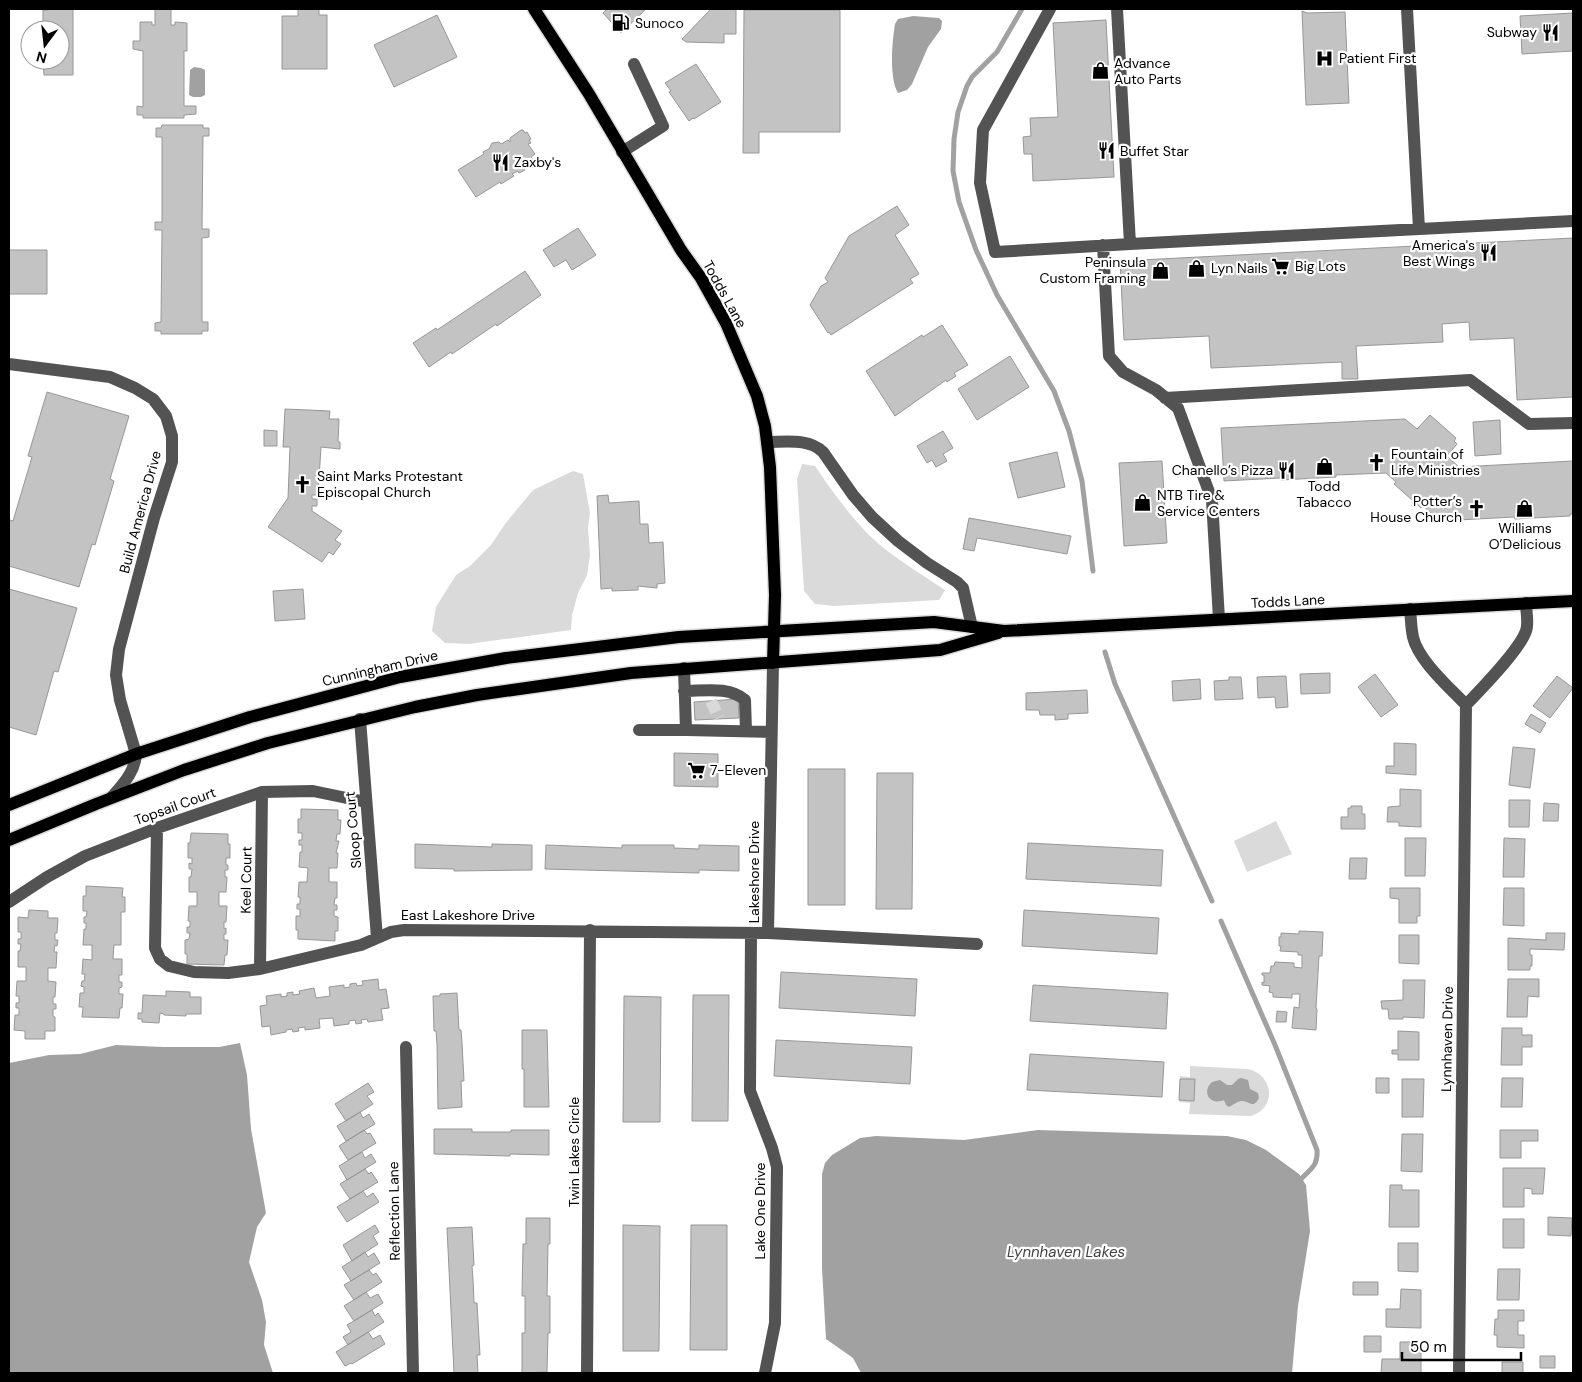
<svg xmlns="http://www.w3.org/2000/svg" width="1582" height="1382" font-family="'DM Sans',sans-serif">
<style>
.green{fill:#dadada}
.water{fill:#a1a1a1}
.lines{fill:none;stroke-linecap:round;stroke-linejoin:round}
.stream{stroke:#a1a1a1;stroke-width:5}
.building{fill:#c3c3c3;stroke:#979797}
.minor-tunnel{stroke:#d9d9d9;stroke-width:12;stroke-dasharray:12 6;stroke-linecap:butt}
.major-casing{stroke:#dbdbdb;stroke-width:15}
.minor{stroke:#535353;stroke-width:12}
.major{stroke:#000;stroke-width:12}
.labels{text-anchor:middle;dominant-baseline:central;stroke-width:4.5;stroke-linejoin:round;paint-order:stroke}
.poi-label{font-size:14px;fill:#000;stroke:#fff;text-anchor:start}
.street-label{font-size:14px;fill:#000;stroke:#fff}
.water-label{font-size:15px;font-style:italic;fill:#424242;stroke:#fff}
</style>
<rect width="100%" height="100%" fill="#fff"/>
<path class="green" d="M802,464l13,2c17,25 34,49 55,70 22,21 50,37 75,54l-6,10 -105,6 -19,-2 -11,-13 -7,-112z
M573,471l10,3 7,39 -2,15 2,27 -3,20 -9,18 -6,22 -1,15 -102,14 -24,-1 -13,-12 4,-24 20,-32 14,-9 21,-21 14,-21 28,-34z
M1276,821l16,33 -45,18 -13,-31z
M1190,1066l58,3c26,6 29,39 3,47l-62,-2 1,-11 -11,-1 1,-26 10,1z"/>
<path class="water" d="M913,16l26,2 3,3 -1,8 -13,18 -16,37 -5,6 -9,3c-9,-15 -6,-51 -3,-69l3,-5z
M194,67l7,1 4,2v25l-4,2h-8l-4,-2 1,-25z
M240,1043l7,32 4,54 15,84 -9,14 -8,35 13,38 4,22 -2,23 9,28h-264v-310l40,-8 31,-1 36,-9 48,2h55z
M1241,1078l7,2 2,9 8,4 1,5c-6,12 -10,2 -18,3 -5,1 -8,4 -12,6l-3,-2 -2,-5c-14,6 -23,-8 -12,-18l8,-2 7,5h5l6,-6z
M1038,1130l189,6 19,4 20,10 33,24 7,11 4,46 -12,75 -6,67h-431l-8,-15 -27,-19 -4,-71v-94l3,-11 7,-8 28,-17 16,-2 88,4z"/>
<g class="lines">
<path class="stream" d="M1022,9l-25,43 -25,25 -5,9 -9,26 -4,27 -1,32 6,31 17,48 21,45 57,96 15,40 13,50 11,90
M1105,652l10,32 97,217
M1221,921l54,124 42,105c1,15 -5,18 -15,28"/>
</g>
<path class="building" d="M48,9h25v66h-29l-1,-15h17v-30h-17v-20h5z
M155,9h16v16h4v-3l12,1v28h-3v55h12v8l-12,1v3h-41v-3h-6v-9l6,1v-56l-10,-2v-8h7v-19h12v3h3z
M298,9h21v6h8v54h-45v-53h16z
M607,9h39l-25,24 -18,-20z
M711,9h25v25h-12v9l-38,-1 -4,-3z
M744,10h96v122h-81v21h-16z
M1302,11l5,2 38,-1 4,91 -43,2z
M1573,13v38l-51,3 -2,-38z
M437,15l20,42 -63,30 -20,-42z
M1106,20l8,157 -81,4 -1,-27h-8l-1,-17 8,-1 -1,-18 28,-1 -5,-94z
M696,64l25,38 -27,17 -1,-1 -4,3 -20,-29 2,-1 -6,-8z
M162,125h41v3h6v8h-6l-1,93h7v8l-7,1v84h6v9h-6v3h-41v-3h-6v-8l6,-1 1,-92h-7v-8h7v-85h-6v-9h5z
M521,130h2l2,3 2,-1 4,7 -2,1 2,3 -3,1 7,10 -4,3 2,3 -10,7 2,3 -6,3 -1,-2 -6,3 2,2 -13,8 -1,-2 -24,15 -18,-27 26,-16 -1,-2 6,-3 3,-6 7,-1 2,2 7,-4 2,2v-4z
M897,206l12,19 -14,10 24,39 -9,5 3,4 -82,52 -2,-3 -1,1 -18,-28 11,-19 7,-4 -3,-4 24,-42z
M578,228l18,27 -24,15 -6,-10 -12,7 -11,-17z
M1573,238v159l-56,3 -3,-62 -44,2 -1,-18 -27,2 1,18 -87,4 2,33h-16v-17l-131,6 -2,-32 -85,4 -4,-79z
M9,250h38v44h-38z
M525,271l16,24 -44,31 -1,-2 -44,30 -1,-2 -22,15 -16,-24 23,-15 1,2z
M942,325l26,40 -14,8 2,3 -9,6 -1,-2 -51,36 -29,-45 56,-36 1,2z
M1010,356l19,31 -52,33 -19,-31z
M47,392l82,24 -19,63 4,2 -19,64 -3,-1 -13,43 -70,-21v-43l1,-3 3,1 19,-64 -4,-1z
M285,409l45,2 -1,8h10l-1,23h2v7l-19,-2 -3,48h-6v4h5v7h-5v5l30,20 -7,9 6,4 -8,11 -4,-3 -7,10 -54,-35 20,-29 2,-51h-7z
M1430,415l26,23 -2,3 3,3 -10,12 12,11 114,-6v53h-3v2l-55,3 -1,-2 -74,4 -17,-15 -2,2 -27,-24 2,-2 -10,-9 -50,2v2l-55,3v-2l-57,3 -3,-53 184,-9 12,10z
M1500,420l1,34 -26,2 -2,-34z
M264,430l13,1v15h-13z
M943,431l10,17 -10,6 4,7 -11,6 -4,-7 -5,3 -10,-17z
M1057,452l8,35 -47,11 -9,-35z
M1162,461l5,82 -43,3 -5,-83z
M608,495l1,8 30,-2 1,23h8l1,19 14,-1 2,41 -8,1v4l-19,-2v4l-26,1v-3l-11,1 -4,-93z
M969,518l102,18 -4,18 -90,-16 -3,13 -11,-2z
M9,589l68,19 -19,64 -4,-1 -18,64 -27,-8z
M303,589l2,30 -30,2 -2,-30z
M1330,673v20l-29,1 -1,-20z
M1375,674l23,31 -17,12 -23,-30z
M1286,676l2,31 -12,1 -1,-11 -17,1 -1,-21z
M1557,676l16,12 -23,30 -17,-12z
M1229,677h12l2,22 -28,1 -1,-19 15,-1z
M1200,679l1,20 -28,2 -1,-20z
M1087,690l1,23 -20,1v5l-13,1v-5h-15l-1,-5h-13v-17z
M738,699l1,19 -44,2 -1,-18z
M1531,714l15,9 -6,10 -15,-9z
M1394,743l22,1v31l-30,-2v-7h8z
M1513,747l22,2 -5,39 -21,-3z
M674,753l44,1v33l-44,-1z
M808,769h37v136h-37z
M877,773h36l-1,136h-36z
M1400,789l21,1v37l-22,-1v-4h-12l1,-15 12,-1z
M1509,800h21l-1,27h-20z
M1544,803l15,1 -1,17h-15z
M1351,806h11v8h3v15h-24v-12h7v-9h3z
M301,809l37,1v10h3l-1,14h-3l-1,7h3l-3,12h2l-1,15h-8v14h8v16h-2l-1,7h3v5h-3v6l4,1v14h-3v10l-37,-2v-9h-2v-14h4v-7h-3v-5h3v-7h-2l1,-15h8l1,-14 -9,-1 1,-15h2v-7h-3v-5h3v-7h-4v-14h3z
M191,833l37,1v10h2v14h-4v7h2v5h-3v7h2l-1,15h-7v14h8l-1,16h-2v7l2,-1v6h-2v6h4l-1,15h-2l-1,10 -37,-1v-10h-2v-14l4,-1 1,-6h-3v-6h3v-6h-2l1,-15h8v-14h-8v-15h2l1,-8h-3v-6l3,1v-6h-4v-15h2z
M1405,838h21l-1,38h-20z
M1504,838l21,1 -1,38h-21z
M1028,843l135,7 -2,36 -135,-7z
M415,844l77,3v-3l40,1v25l-78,1v-2l-39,-1z
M546,845l76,3v-3h52v3l25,1v-4l40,1v25l-40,-1v3l-154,-4z
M1350,858h17l-1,21h-17z
M86,886l37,2 -1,9h3v15h-4v33h-7l-1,14h9v16h-3v7h3v5l-3,1v6h4l-1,14h-2l-1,10 -37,-1 1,-10h-4l1,-14h4v-6l-3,-1 1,-5h2l1,-7h-3l1,-15 9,1v-15h-9l1,-16h2v-6h-2v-6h2l1,-6h-4v-15h3z
M1390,888h30v28h-3v7h-18v-24l-9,-1z
M1504,888h20v38l-21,-1z
M29,910l19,1v7h10l-1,15h-2v7h3l-1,6 -2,-1 -1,7h3l-1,16h-8v13l8,1 -1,15h-2v7h3v5h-3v7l2,1v14h-10v8h-20v-8l-11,-1 1,-15h4v-7h-3v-5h3v-7h-3l1,-15h9v-14h-8v-16h2l1,-7h-3v-5h3v-7h-3v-15l10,1z
M1024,910l135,8 -2,36 -135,-8z
M1299,931l24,1 -1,24h-3l-3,52 1,1 -1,21 -24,-2 2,-21 5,1 1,-14h-8v4l-19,-1v-4l-4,-1 1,-6 -8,-1v-3l2,1v-8h-2v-2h8l1,-7h3l1,-4 19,1v4l8,1v-13h-4v-3l-18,-1 1,-5h-2v-9h2v-4l18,1z
M1546,933h19l-1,17 -34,-1v6h2v11h-2v4h-22v-32l38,2z
M1399,935h20v29l-20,-1z
M781,972l136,7 -2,37 -136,-8z
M378,979l1,11 7,-1 3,19 -8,1 2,11 -15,2 -1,-3 -6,1 1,3 -6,1 -1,-4 -6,1v3l-15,2 -1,-8 -14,1 1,9 -15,2v-3l-7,1 1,3 -6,1 -1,-3 -6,1v2l-15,3 -1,-9 -8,1 -2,-21 7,-1 -1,-9 15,-2v3l6,-1v-3l6,-1v3l7,-1 -1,-3 15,-3 2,10 14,-2 -1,-9 15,-2v3l6,-1v-3l6,-1 1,3 6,-1 -1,-4z
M1508,979h31v18l-11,-1 -1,21h-20z
M1403,980h22l-1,38 -21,-1v2h-14l-1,-10h-6l-1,-8 22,-1z
M1033,985l135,8 -2,36 -136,-8z
M166,991l24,1v5h11v17h-15v2l-22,-1v-1l-4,-1 -1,10 -17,-1v-3h-4v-6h4l1,-18 23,1z
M457,993l2,37h2l1,13 2,38h-3l1,26 -24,2 -1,-65 -1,-13h-2l-1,-35h7v-2z
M693,995h36l-1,126h-36z
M624,996l37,1 -1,125h-37z
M1277,1011l10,1 -1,10h-10z
M1502,1028h20v7h10v12h-10v18h-21z
M522,1030h25l2,77h-25v-38h-2z
M1398,1031l21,1v28h-21v-6h-6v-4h6z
M776,1040l136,7 -2,37 -136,-8z
M1030,1054l134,8 -2,35 -135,-7z
M1376,1078h13v15h-13z
M1502,1078h21l-1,29h-21z
M1180,1079h15l-1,22 -15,-1z
M1402,1079h22l-1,38h-21z
M368,1083l6,9 -7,4 6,8 -27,17 -11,-17z
M360,1112l3,6 6,-4 6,10 -29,17 -9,-15z
M434,1129h38v3h39v-2h38v25l-39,-1v2l-76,-2z
M364,1130l3,4 3,-1 6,10 -28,17 -9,-14z
M1500,1130h38v11h-17v17h-21z
M1402,1134h21l-1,38 -21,-1z
M362,1152l3,6 6,-4 5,8 -29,18 -8,-14z
M1503,1168h42l-2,26h-11v-5l-8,-1v19h-21z
M365,1169l4,5 2,-2 7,10 -28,17 -10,-15z
M1390,1185h12v5h17v37h-30z
M363,1191l4,6 6,-4 6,9 -32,20 -10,-15z
M1548,1217l24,1 -1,18 -23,-1z
M526,1218h24v26h-2l-1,52h3v37h-2l-1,39 -25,1v-40h3v-37h-3l1,-52h3z
M1503,1219h21v29h-21z
M375,1225l4,7 -6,4 5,8 -26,17 -9,-16z
M623,1225l37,1 -1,125h-36z
M691,1225h36v125h-37z
M472,1227l2,38 -2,1 1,13 1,24h3l3,52h-3l1,18h-24l-7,-145z
M1398,1243h20v29l-20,-1z
M365,1252l3,5 6,-4 6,10 -29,18 -9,-14z
M1498,1269h22l-1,31h-22z
M369,1270l4,5 3,-2 6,9 -28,18 -10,-15z
M1353,1282h25v13h-25z
M1401,1289l20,1v38l-35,-1v-18h14z
M366,1292l4,6 8,-4 5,9 -29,18 -10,-15z
M372,1310l3,6 3,-3 6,9 -36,23 -5,-8 8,-5 -4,-7z
M1498,1310h26v11h-6v14h6v13l-27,-1v-12h-3l1,-16h3z
M368,1332l5,7 7,-4 5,9 -33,20 -1,-1 -6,3 -9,-14z
M1364,1336h17v16h-17z
M1400,1342h21v31h-40l1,-14h18z
M1540,1356h15v12h-15z
M1502,1362h21v11h-21z"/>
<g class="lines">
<path class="minor-tunnel" d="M711,701l8,17"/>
<defs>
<path id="major" d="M534,9l55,85 92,156 20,28 25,45 31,73 8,30 5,41 5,128 -2,68
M9,805l127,-51 114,-37 150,-40 106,-19 173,-21 255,-15 70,9 569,-30
M9,840l87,-36 88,-34 84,-27 147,-36 62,-12 154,-22 309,-23 58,-17"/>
</defs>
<use href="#major" class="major-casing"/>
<path class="minor" d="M1050,9l-67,121 -3,53 15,69 135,-8
M1117,9l13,235 443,-23
M1407,9l12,220
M622,152l41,-26 -29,-62
M1103,245l6,111 14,16 33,18 22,18 34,92 7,119
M9,364l101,13 25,11 18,11 13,17 6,20v26l-18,56 -35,131 -3,26 4,25 16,54c-1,18 -13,30 -24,43
M1165,398l305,-18 59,44 44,-1
M767,442c19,0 42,-4 56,10l30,43 19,22 26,24 29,22 30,19 6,6 9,39
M1410,609c1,9 1,19 3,28 5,23 36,50 53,68l-7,668
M684,668l2,62 85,2
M684,691c20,0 45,-5 61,9l1,31
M1466,705c15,-16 53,-54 60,-74 3,-8 0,-19 0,-28
M360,719l17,219
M639,730h47
M157,828l-2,120 5,11 9,7 25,6 34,1 32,-4 101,-24 30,-13 13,-2 364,3 209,11
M9,902l38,-25 38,-21 72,-28 105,-36 51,-1 53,11
M751,933l-1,158 22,57 5,19 -2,156 -10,50
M768,933l5,-270
M260,969l2,-177
M406,1047l7,326
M587,1373l3,-443"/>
<use href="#major" class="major"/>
</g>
<defs>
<symbol id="fuel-bare" viewBox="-9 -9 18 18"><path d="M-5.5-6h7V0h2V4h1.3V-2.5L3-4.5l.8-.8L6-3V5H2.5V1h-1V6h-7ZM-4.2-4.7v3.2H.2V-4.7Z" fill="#000" stroke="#fff" stroke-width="2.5" paint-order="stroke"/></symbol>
<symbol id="restaurant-bare" viewBox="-9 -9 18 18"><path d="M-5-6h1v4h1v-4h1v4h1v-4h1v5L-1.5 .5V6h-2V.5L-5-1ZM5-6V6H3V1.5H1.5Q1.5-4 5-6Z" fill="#000" stroke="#fff" stroke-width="2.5" paint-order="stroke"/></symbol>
<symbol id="hospital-bare" viewBox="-9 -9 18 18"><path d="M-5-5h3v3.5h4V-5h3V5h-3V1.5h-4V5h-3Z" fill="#000" stroke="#fff" stroke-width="2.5" paint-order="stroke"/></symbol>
<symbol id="shop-bare" viewBox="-9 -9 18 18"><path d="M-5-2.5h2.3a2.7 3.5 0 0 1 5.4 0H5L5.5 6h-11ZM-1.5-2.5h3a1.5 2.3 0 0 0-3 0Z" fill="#000" stroke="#fff" stroke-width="2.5" paint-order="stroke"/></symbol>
<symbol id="supermarket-bare" viewBox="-9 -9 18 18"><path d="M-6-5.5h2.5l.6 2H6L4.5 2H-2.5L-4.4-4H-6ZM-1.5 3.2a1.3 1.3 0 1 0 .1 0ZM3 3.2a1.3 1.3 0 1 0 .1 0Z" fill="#000" stroke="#fff" stroke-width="2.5" paint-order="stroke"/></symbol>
<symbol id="church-bare" viewBox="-9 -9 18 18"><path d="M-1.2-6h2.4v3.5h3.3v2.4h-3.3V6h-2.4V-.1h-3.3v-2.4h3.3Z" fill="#000" stroke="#fff" stroke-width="2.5" paint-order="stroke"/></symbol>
</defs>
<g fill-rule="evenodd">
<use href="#fuel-bare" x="608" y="10" width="25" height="25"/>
<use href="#restaurant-bare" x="1538" y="20" width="25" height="25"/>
<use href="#hospital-bare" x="1312" y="46" width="25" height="25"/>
<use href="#shop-bare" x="1088" y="58" width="25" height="25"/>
<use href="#restaurant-bare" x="1094" y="138" width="25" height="25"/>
<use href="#restaurant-bare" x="488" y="150" width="25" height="25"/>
<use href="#restaurant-bare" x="1476" y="240" width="25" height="25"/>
<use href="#supermarket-bare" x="1268" y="254" width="25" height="25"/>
<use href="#shop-bare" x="1184" y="256" width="25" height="25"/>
<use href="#shop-bare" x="1148" y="258" width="25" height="25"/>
<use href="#church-bare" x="1364" y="450" width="25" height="25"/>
<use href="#shop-bare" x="1312" y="454" width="25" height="25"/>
<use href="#restaurant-bare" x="1274" y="458" width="25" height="25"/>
<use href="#church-bare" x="290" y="472" width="25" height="25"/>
<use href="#shop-bare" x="1130" y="490" width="25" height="25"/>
<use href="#shop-bare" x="1512" y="496" width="25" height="25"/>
<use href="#church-bare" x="1464" y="496" width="25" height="25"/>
<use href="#supermarket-bare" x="684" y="758" width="25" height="25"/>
</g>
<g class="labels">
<g class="poi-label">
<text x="635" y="23">Sunoco</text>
<text x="1537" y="32" text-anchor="end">Subway</text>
<text x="1339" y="58">Patient First</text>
<text x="1114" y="63">Advance<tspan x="1114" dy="16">Auto Parts</tspan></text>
<text x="1120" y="151">Buffet Star</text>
<text x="514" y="162">Zaxby's</text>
<text x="1475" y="245" text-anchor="end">America's<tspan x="1475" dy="16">Best Wings</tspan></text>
<text x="1146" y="262" text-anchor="end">Peninsula<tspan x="1146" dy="16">Custom Framing</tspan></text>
<text x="1295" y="266">Big Lots</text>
<text x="1211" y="268">Lyn Nails</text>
<text x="1391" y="454">Fountain of<tspan x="1391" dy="16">Life Ministries</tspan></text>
<text x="1273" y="470" text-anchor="end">Chanello’s Pizza</text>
<text x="317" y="476">Saint Marks Protestant<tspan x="317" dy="16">Episcopal Church</tspan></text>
<text x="1324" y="486" text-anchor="middle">Todd<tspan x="1324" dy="16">Tabacco</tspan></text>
<text x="1157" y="495">NTB Tire &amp;<tspan x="1157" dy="16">Service Centers</tspan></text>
<text x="1462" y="501" text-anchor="end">Potter’s<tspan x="1462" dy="16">House Church</tspan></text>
<text x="1525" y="528" text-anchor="middle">Williams<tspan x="1525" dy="16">O’Delicious</tspan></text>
<text x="710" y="770">7-Eleven</text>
</g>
<g class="street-label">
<text transform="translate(725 294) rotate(61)">Todds Lane</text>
<text transform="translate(140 512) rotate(-75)">Build America Drive</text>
<text transform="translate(1288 601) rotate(-3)">Todds Lane</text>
<text transform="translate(380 668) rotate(-13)">Cunningham Drive</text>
<text transform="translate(175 806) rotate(-20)">Topsail Court</text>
<text transform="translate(353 830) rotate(-95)">Sloop Court</text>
<text transform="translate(754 872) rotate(-90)">Lakeshore Drive</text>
<text transform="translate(246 880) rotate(-89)">Keel Court</text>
<text x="468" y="915">East Lakeshore Drive</text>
<text transform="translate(1447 1039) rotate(-89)">Lynnhaven Drive</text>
<text transform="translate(574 1152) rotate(-90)">Twin Lakes Circle</text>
<text transform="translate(394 1211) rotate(-91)">Reflection Lane</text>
<text transform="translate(760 1211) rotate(-90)">Lake One Drive</text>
</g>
<g class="water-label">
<text x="1066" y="1252">Lynnhaven Lakes</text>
</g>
</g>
<rect width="1582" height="1382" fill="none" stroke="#000000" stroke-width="20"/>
<g transform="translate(45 45) rotate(195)"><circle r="24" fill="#ffffff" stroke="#999999"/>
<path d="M0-4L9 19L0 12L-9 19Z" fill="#000000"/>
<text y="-8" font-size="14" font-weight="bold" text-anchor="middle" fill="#000000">N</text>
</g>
<path d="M1402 1352v8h119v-8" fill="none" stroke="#000000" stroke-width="2.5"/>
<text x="1410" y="1352" font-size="15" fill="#000000" stroke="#ffffff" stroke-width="4" paint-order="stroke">50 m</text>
</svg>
